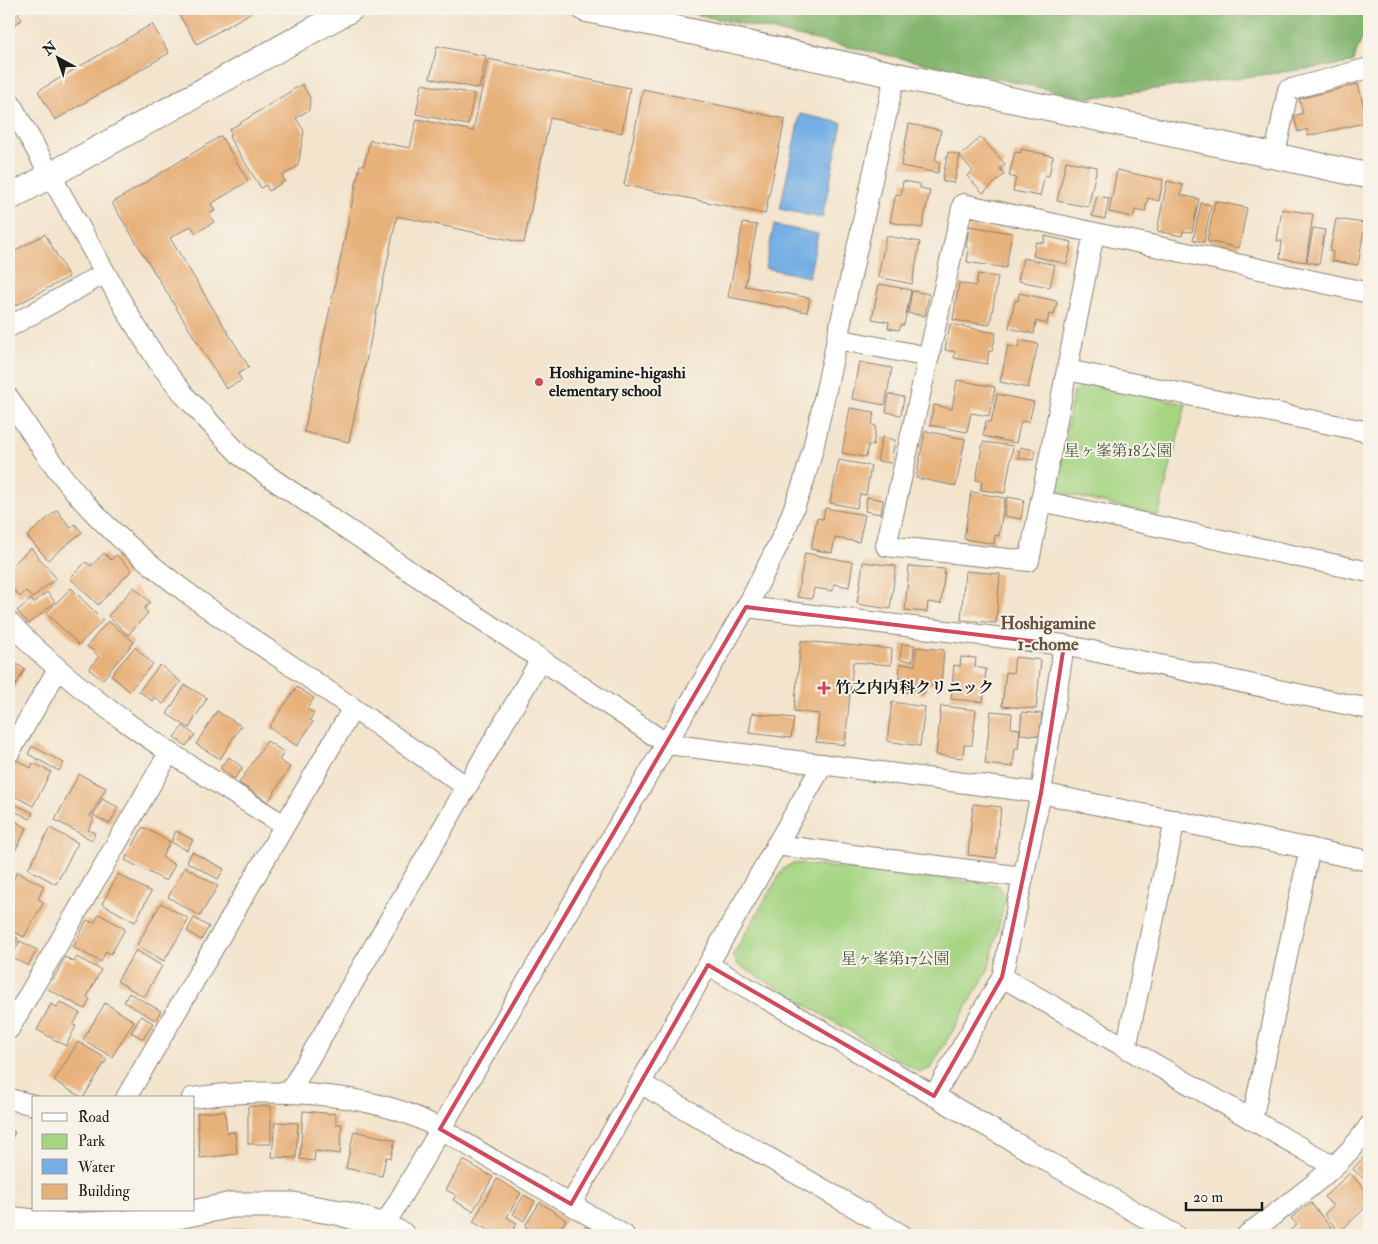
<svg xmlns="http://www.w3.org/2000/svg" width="1378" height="1244" font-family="'IM FELL Double Pica','Noto Serif JP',serif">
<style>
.green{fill:#a5d482;stroke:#60784f}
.forest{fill:#84b670;stroke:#506946}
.water{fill:#74aee4;stroke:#486580}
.building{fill:#e7b17a}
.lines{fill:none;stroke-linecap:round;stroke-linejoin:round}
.minor-casing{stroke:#888074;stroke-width:22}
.tertiary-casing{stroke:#888074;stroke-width:27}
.minor{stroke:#fff;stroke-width:20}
.tertiary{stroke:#fff;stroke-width:25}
.marked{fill:none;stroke:#d1495b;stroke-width:4;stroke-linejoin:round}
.poi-dot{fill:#d1495b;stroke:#f7f3e8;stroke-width:2}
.labels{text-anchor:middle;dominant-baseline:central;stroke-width:4;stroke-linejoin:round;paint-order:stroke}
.poi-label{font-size:16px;font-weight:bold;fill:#1c1c1c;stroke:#f7f3e8;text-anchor:start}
.park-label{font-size:16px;fill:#4c5c40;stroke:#f7f3e8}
.neighbourhood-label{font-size:18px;font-weight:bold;fill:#63503d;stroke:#f7f3e8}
</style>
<rect width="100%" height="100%" fill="#f7f3e8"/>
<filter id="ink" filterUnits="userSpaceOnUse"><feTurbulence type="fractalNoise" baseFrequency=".02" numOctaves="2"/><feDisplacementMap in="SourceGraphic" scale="10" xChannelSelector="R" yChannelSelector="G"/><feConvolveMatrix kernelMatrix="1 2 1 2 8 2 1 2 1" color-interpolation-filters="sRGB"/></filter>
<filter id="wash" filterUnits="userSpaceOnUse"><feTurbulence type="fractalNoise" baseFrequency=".0096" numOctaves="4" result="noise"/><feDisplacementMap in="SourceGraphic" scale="20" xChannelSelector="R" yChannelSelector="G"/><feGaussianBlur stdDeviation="1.12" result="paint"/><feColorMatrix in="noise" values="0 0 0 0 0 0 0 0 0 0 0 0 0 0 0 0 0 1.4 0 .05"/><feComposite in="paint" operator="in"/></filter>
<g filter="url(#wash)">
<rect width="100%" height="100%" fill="#f3e4cd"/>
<path class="green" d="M1085,383l101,21 -28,112 -96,-23 -5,-7 16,-93z
M793,863l205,22 8,11 -18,75 -58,98 -11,3 -182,-108 -4,-9 50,-86z"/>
<path class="forest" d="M671,9h698v13l-17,41 -265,35z
M250,1228l72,7h-135z"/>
<path class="water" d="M800,114l42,9 -20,95 -42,-9z
M774,225l44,9 -9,43 -44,-9z"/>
<g id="blocks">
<path class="building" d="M9,9h7l6,11 -13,8z
M185,9h72l-60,35 -19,-31z
M152,24l17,29 -114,67 -17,-29z
M437,46l49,10 -7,33 -49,-11z
M488,59l142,29 -8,45 -72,-15 -26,125 -127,-27 -48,226 -45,-10 56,-267h4l6,-25 40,8 7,-29 56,12z
M302,84l8,14 -1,12 -13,8 8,13 -6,35 -16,10 3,5 -16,10 -3,-6 -5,3 -32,-51 3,-2 -3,-5z
M422,84l52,10 -6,31 -52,-11z
M1358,84l10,38 -60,14 -1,-7 -9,3 -4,-16 9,-3 -4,-14z
M643,89l142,30 -20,95 -141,-29z
M909,124l32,6 -6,31 5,1 -2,11 -37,-7z
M221,136l27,45 -37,23 4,7 -6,3 5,8 -18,11 -5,-7 -21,12 79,129 -11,7 4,6 -16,9 -114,-186z
M981,137l24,27 -5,5 5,5 -22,19 -16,-17 6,-5 -13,-15z
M1021,149l32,7 -4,20 -4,-1 -5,21 -27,-5 3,-13 -7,-2 6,-24 6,1z
M948,152l12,3 -6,28 -12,-2z
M1066,161l31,6 -9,40 -31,-6z
M1117,170l46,10 -4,21 -11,-3 -3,14 -10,-2 -2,7 -24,-5z
M903,181l17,3v4l10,2 -8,38 -32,-6 6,-28 5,1z
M1167,181l16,4 -2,10 18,4 -7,33 -9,-1 -1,5 -25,-5z
M1097,196l12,2 -4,21 -13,-3z
M1215,201l32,7 -8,40 -32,-7z
M1201,203l10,2 -7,37 -11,-2z
M1282,209l31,5 -7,48 -26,-4 2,-17h-5z
M1336,219l29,4 -7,42 -26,-4 1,-9 -3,-1z
M743,223l14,2 -12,61 65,12 -3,14 -79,-15z
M969,226l43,7 -6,35 -39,-6 2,-14 -3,-1z
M1313,228l12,2 -6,34 -12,-2z
M45,234l24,43 -60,32v-55z
M886,236l34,6 -8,42 -34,-7z
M1045,236l27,6 -5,22 -34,-8 3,-14 8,1z
M1023,258l32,7 -5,22 -32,-6z
M978,274l20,3 -8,48 -37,-5 6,-37 17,3z
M879,284l32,6 -7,35h-3l-2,5 -11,-2 1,-6 -17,-3z
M912,291l17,3 -4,22 -17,-3z
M1019,293l38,8 -3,14 -5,-1 -2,10 -11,-3 -2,13 -25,-6 6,-28 3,1z
M950,324l46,9 -4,18h-3l-2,13 -33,-6 1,-6 -10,-2z
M1020,340l18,4 -10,44 -28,-6 8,-36 10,2z
M859,362l33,6 -7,37 -33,-6z
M957,380l38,7 -6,29 -18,-3 -4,19 -37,-7 4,-20 18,4z
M889,394l15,3 -3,18 -15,-3z
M997,394l37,8 -5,20 -8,-1 -5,22 -33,-7 3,-15 5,1z
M850,408l24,4 -2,13 4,1 -3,20 -5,-1 -2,12 -24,-4z
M925,431l40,8 -9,47 -40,-8z
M882,437l13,3 -4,23 -14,-2z
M983,442l30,4 -8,47 -24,-3 1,-9 -6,-1z
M1020,447l15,3 -2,10 -15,-2z
M839,460l32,6 -5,29 -6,-1 -3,14 -27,-5z
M971,492l34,6 -6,38 -4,-1 -1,9 -30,-5z
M867,497l16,3 -2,14 -16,-3z
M1007,497l17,3 -3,19 -17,-3z
M825,508l40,7 -6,27 -24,-4 -3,15 -21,-4 6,-31 6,1z
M57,510l14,18 4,-4 7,8 -34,28 -21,-24z
M31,548l25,30 -24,20 -6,-7 -6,6 -5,-6 -6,5v-28z
M104,553l7,7 5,-5 16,15 -34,35 -28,-27 16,-16 5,4z
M805,553l48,9 -4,25 -15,-3 -1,7 -19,-3 -2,11 -15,-2z
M863,562l33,4 -6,43 -33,-5z
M909,566l36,3 -4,35 -13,-2 -1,10 -22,-2z
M965,571l35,3 -4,49 -35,-3z
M134,587l16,15 -6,7 4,4 -20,22 -20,-19z
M71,588l32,32 -24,25 -33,-32z
M47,592l8,10 -26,22 -12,-13 14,-12 3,4z
M108,621l26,21 -32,38 -13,-11 10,-13 -12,-10z
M801,641l91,8 -1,16 -38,-3 -8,83 -29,-3 3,-28 -25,-3z
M902,644l12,1 -1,16 -13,-1z
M135,647l18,17 -24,27 -18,-16z
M916,647l28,3 -3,35 -15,-1 -1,10 -27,-3 2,-27 15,1z
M961,657l15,1 -1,9 11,2 -3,33 -32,-3 3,-34 6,1z
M1015,657l26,3 -5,49 -34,-3 4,-34 7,1z
M9,660l16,9 -16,28z
M160,665l21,17 -18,22 -8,-7 -3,4 -13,-10z
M185,685l22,13 -18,30 -22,-14z
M297,687l17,11 -7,11 7,4 -4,7 3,2 -16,24 -28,-19z
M892,702l33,5 -5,39 -33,-5z
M941,706l35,4 -4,35h-8l-1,13 -27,-3z
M217,711l24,15 -21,33 -24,-15z
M991,711l21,2 -1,15 9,1 -2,20 -3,-1 -2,19 -28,-3z
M1022,712l20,2 -2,22 -20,-2z
M752,713l42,5 -3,20 -42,-5z
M183,726l12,9 -9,11 -12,-9z
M267,741l17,11 -5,8 11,7 -22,35 -29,-19z
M32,746l32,17 -5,8 -31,-17z
M229,757l14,11 -9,11 -14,-11z
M16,760l15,8 2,-5 18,9 -18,34 -24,-13v-18z
M79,774l27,14 -16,28 4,3 -6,11 7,3 -3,7 -37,-20z
M102,799l16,8 -8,17 -17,-9z
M9,801l24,12 -3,6 -21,-11z
M973,804l28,3 -5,51 -28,-3z
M9,818l18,10 -18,34z
M143,827l27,15 -8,15 13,8 -9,16 -41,-21z
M50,828l28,15 -22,41 -28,-15z
M176,831l17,9 -6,10 -16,-8z
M192,852l32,17 -6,10 -31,-17z
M185,867l33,19 -18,30 -32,-19z
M17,872l27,14 -6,13 6,3 -20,35 -15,-8v-41z
M118,874l33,18 -16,30 -33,-18z
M161,903l28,16 -25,42 -27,-16z
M99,914l26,15 -14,25 -5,-3 -5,11 -28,-15 14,-27 7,3z
M194,918l15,9 -8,13 -14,-9z
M9,934l9,4 -9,17z
M20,941l17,9 -9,16 -17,-9z
M136,950l26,16 -18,31 -27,-16z
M65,957l9,5 3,-5 24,13 -14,27 3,2 -5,10 -37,-20z
M129,993l32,18 -6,9 -31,-18z
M60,1002l20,11 -7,12 3,1 -10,20 -29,-16 14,-26 6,3z
M105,1003l29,18 -22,36 -29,-17z
M141,1016l12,7 -10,16 -12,-7z
M78,1042l29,17 -24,39 -29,-17z
M248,1106h23v38h-23z
M225,1111l2,22 8,-1 2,22 -37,4 -3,-45z
M303,1111l33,3v10h6l-2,30 -25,-3 -1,10 -14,-2z
M275,1122l23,1 -2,35 -24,-1z
M9,1130l6,2 -6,13z
M354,1131l41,9 -4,18 -5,-1 -4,19 -36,-8z
M1369,1151v33l-16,-15z
M463,1160l30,17 -20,34 -20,-11 3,-5 -10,-5z
M1350,1173l19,21v10l-29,28 -16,-18 9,-8 -9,-9z
M497,1179l24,14 -14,24 10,6 -7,12h-12l-25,-13z
M524,1195l11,6 -11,20 -11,-7z
M540,1202l26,18 -10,15h-33l5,-7 -3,-2z
M1311,1203l26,32h-53l13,-10 -6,-7z
M585,1226l15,9h-21z"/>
</g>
</g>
<g filter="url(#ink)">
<use href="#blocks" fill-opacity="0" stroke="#888074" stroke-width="1"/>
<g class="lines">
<defs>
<path id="minor" d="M9,101l121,216 29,46 27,34 55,59 36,26 390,262 374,49 328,68
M1275,155l13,-65 81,-22
M1094,233l-65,328 -143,-15 77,-342 406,89
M9,327l96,-54
M837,339l92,18
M1067,370l302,62
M9,398c27,43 55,85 91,121 56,55 121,99 186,143 60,42 121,83 181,125
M1041,501l328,71
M746,607l318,38 305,64
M9,622c79,83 179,143 275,203
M9,753l49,-84
M776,845l247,32
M708,965l467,270
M1002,977l331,189
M9,1029l160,-276
M1126,1048l49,-228
M640,1083l262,152
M289,1093l252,-434
M934,1096l68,-119 39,-184 23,-148
M126,1098l227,-390
M192,1098c65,-10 152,-7 214,15 31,12 59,30 87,47 44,25 87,50 131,75
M9,1099l25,6
M1252,1120l58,-272
M571,1204l252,-440
M384,1226l368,-629 33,-66 18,-47 10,-35 82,-374
M1247,1235c41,-32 93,-65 122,-109"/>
<path id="tertiary" d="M585,9l784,167
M9,198l342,-189
M9,1219l58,7 59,-3 42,-5 64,-13h61l48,8 43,13 18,9"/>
</defs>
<use href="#minor" class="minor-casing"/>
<use href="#tertiary" class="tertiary-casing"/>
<use href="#minor" class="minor"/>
<use href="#tertiary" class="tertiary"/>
</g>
</g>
<path class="marked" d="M746,607l318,38 -23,148 -39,184 -68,119 -226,-131 -137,239 -131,-75z"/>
<g class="poi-dot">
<circle cx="539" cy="382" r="5"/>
<path d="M821.5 680.5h5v5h5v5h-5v5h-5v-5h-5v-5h5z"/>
</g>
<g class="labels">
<g class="poi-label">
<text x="549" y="373">Hoshigamine-higashi<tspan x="549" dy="18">elementary school</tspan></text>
<text x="835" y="688">竹之内内科クリニック</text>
</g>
<g class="park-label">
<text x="1118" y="451">星ヶ峯第18公園</text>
<text x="895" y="959">星ヶ峯第17公園</text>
</g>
<g class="neighbourhood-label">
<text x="1048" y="623">Hoshigamine<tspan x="1048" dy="21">1-chome</tspan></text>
</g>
</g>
<rect width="1378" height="1244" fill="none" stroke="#f7f3e8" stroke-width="30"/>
<rect x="32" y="1096" width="162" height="115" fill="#f7f3e8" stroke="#9f9d96"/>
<rect x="42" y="1113" width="25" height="8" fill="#ffffff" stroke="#9f9d96"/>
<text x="78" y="1122" font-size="15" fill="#1c1c1c">Road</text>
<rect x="42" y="1134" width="25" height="15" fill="#a5d482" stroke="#9f9d96"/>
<text x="78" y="1146" font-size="15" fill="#1c1c1c">Park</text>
<rect x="42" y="1159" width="25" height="15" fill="#74aee4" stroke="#9f9d96"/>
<text x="78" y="1172" font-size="15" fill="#1c1c1c">Water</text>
<rect x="42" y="1184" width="25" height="15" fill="#e7b17a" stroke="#9f9d96"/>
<text x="78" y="1196" font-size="15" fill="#1c1c1c">Building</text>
<g transform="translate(58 58) rotate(320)" stroke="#f7f3e8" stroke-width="4" paint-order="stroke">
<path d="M0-4L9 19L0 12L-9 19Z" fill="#1c1c1c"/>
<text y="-8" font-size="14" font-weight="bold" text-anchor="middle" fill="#1c1c1c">N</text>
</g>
<path d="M1186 1202v8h76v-8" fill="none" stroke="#1c1c1c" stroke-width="2.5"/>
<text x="1193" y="1202" font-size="15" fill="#1c1c1c" stroke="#f7f3e8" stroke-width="4" paint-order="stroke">20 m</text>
</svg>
